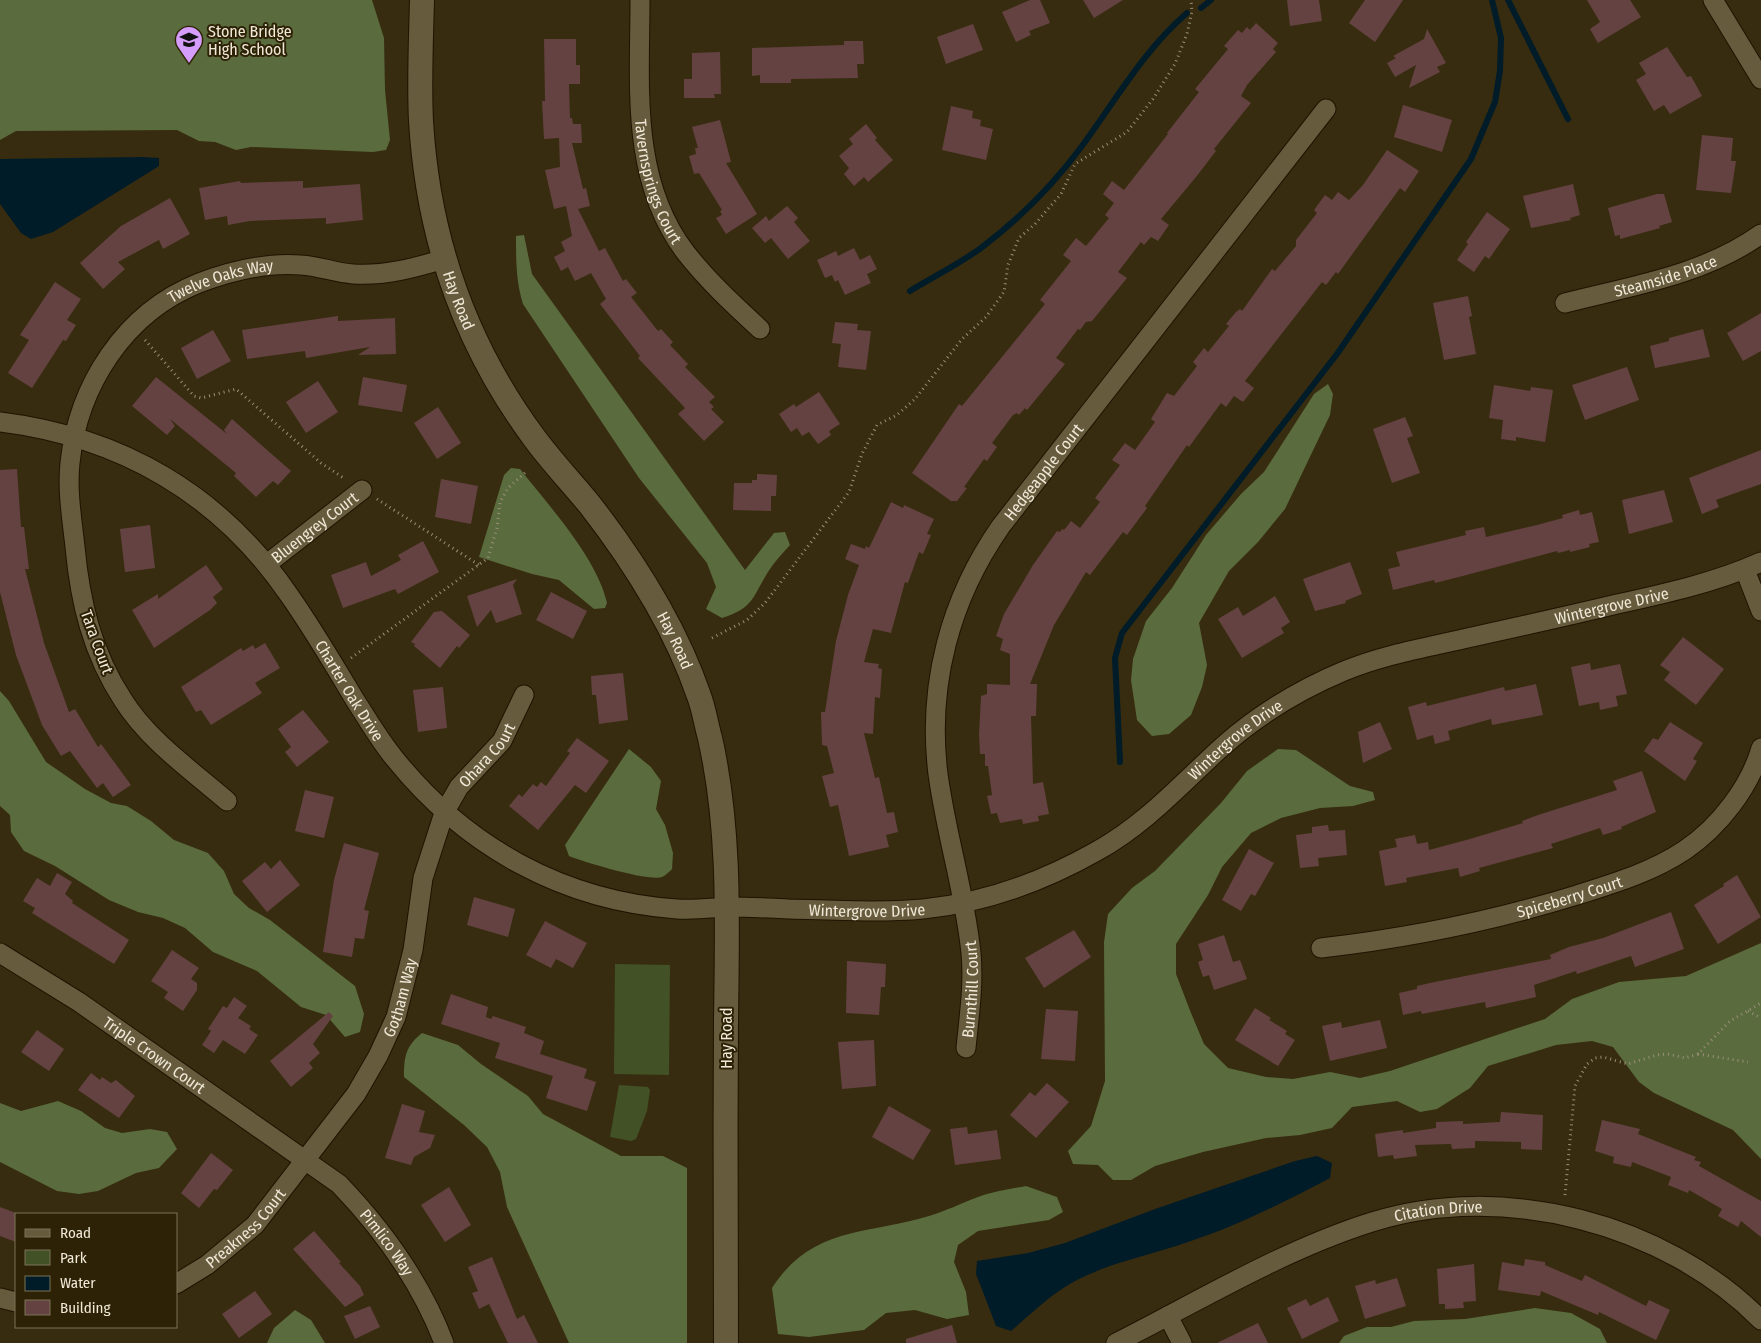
<svg xmlns="http://www.w3.org/2000/svg" width="1761" height="1343" font-family="'Fira Sans Condensed',sans-serif">
<style>
.green{fill:#425226}
.forest{fill:#5a6b3e}
.water{fill:#011c29}
.lines{fill:none;stroke-linecap:round;stroke-linejoin:round}
.stream{stroke:#011c29;stroke-width:6}
.building{fill:#644241}
.minor-casing{stroke:#1e1400;stroke-width:21}
.tertiary-casing{stroke:#1e1400;stroke-width:26}
.path{stroke:#988f79;stroke-width:3;stroke-dasharray:1 4;stroke-linecap:butt}
.minor{stroke:#665b3d;stroke-width:19}
.tertiary{stroke:#665b3d;stroke-width:24}
.labels{text-anchor:middle;dominant-baseline:central;stroke-width:4;stroke-linejoin:round;paint-order:stroke}
.poi-label{font-size:16px;fill:#f0e9d8;stroke:#2d2205;text-anchor:start}
.street-label{font-size:16px;fill:#f0e9d8;stroke:#2d2205}
</style>
<rect width="100%" height="100%" fill="#372c0f"/>
<path class="green" d="M615,964l55,1 -1,110 -55,-1z
M619,1085l29,2 2,3 -3,21 -11,28 -5,2 -21,-4z"/>
<path class="forest" d="M0,0h372l12,38 1,52 5,50 -4,10 -13,2 -122,-5 -15,3 -21,-8 -16,-1 -22,-11 -161,1 -16,9z
M524,235l8,39 213,296 29,-37 11,-1 5,13c-7,8 -15,16 -20,24 -18,27 -14,38 -48,49l-16,-9 10,-22 -9,-24 -68,-85 -116,-174c-7,-23 -7,-43 -7,-68z
M1328,384l5,10 -3,21 -45,94 -27,33 -29,29 -30,52 8,42 -5,22 -11,28 -22,19 -17,2 -15,-16 -6,-40 2,-21 13,-38 26,-33 34,-53 35,-41 23,-22 50,-78z
M511,468l9,1c29,37 77,89 87,134l-2,5 -11,1 -35,-29 -27,-6 -53,-17 25,-82z
M0,691l9,10 37,61 39,27 26,14 16,3 24,15 23,19 34,13 16,18 10,23 15,14 21,12 85,66 9,28 -4,18 -15,5 -19,-22 -25,-8 -44,-36 -44,-19 -28,-24 -22,-10 -25,-6 -29,-12 -54,-34 -31,-15 -13,-19 -1,-17 -10,-9z
M629,749l22,18 10,14 -5,28 9,16 8,28 -1,16c-3,3 -7,7 -10,8 -12,5 -78,-15 -93,-21l-4,-11z
M1278,749l18,1 54,36 23,6 2,8 -22,6 -33,2 -39,10 -30,15 -29,34 -14,28 -32,49v30l15,39 13,31 24,24 38,9 27,2 37,-7 30,6 30,-7 155,-52 27,-20 47,-17 67,-6 75,-33v216l-28,-29 -79,-37 -15,-11 -26,-35 -21,-6 -36,4 -68,21 -18,22 -33,21 -17,3 -23,-11 -45,6 -20,21 -32,7 -34,3 -63,14 -48,14 -24,14h-18l-15,-15 -25,-1 -5,-13 23,-25 14,-45 -1,-139 4,-28 24,-26 23,-17 66,-68 26,-32z
M422,1033l36,12 23,19 47,32 15,18 78,42h42l24,12v175h-118l-62,-136 -7,-35 -13,-25 -23,-22 -60,-48c0,-21 2,-31 18,-44z
M58,1101l23,10 24,17 17,5 28,-4 17,3 10,17 -18,19 -23,5 -38,18 -19,3 -22,-3 -57,-29v-59l21,8z
M1026,1186l31,11 6,15 -14,8 -71,11 -20,14 -4,17 12,30 3,23 -22,4 -32,-9 -29,3 -22,17 -55,7 -31,-3 -6,-46c40,-62 94,-53 157,-72 17,-5 33,-13 49,-19 16,-6 33,-8 48,-11z
M1535,1308l36,5 29,16 7,14h-268l5,-7 23,-9h24l23,-6 51,-2z
M295,1310l16,10 14,23h-58l7,-15z"/>
<path class="water" d="M142,157l17,1v8l-106,66 -22,7 -10,-6 -21,-29v-45z
M1317,1156l15,7 -2,15c-45,24 -93,48 -142,64 -37,13 -76,20 -111,38 -25,13 -45,33 -66,51l-15,-5 -20,-52 1,-13 51,-8 37,-10 90,-34 140,-48z"/>
<g class="lines">
<path class="stream" d="M1508,0l60,119
M1201,8l10,-8
M910,291c23,-14 49,-27 71,-43 37,-28 73,-64 101,-102 34,-46 61,-95 105,-133
M1120,762l-5,-104 7,-25 215,-279 134,-195 24,-57 5,-31 1,-33 -9,-38"/>
</g>
<path class="building" d="M1030,0h10l10,23 -21,8 2,4 -15,7 -14,-30z
M1083,0h40l-29,18z
M1287,0h32l3,21 -32,5z
M1365,0h38l-28,42 -26,-19z
M1587,0h43l11,17 -43,26 -8,-14 10,-7z
M1256,23l22,20 -5,6 3,3 -29,33 -6,11 10,7 -37,46 2,2 -20,26 -35,42 8,6 -11,16 -7,-4 -7,8 -3,-3 -23,30 9,6 -35,43 -6,1 -6,8 -2,-1 -22,29 9,6 -38,46 -2,-2 -6,7 -2,-2 -4,2 -21,28 5,4 -10,14 -3,-2 -20,28 3,1 -10,13h-6l-39,-28 47,-69 3,2 83,-102 -5,-4 31,-39 -8,-6 13,-17 10,8 23,-28 -4,-3 9,-12 -11,-9 9,-13 12,9 44,-56 -1,-1 32,-41 -4,-3 33,-40 -4,-3 14,-16 4,3 5,-6 3,3z
M973,24l10,26 -37,14 -9,-27z
M1427,29l19,34 -9,4 3,5 -31,16 7,-23 -21,12 -8,-14 9,-5 -3,-2 31,-17z
M544,39h32v26h4v19h-11l1,34h2l1,6h8l1,19h-10l11,46 3,-1 4,18 -12,3 21,42 6,-3 18,33 3,-2 11,14 -6,4 27,34 3,-2 12,13 -3,3 18,19 -3,3 30,30 -6,5 5,5 -3,2 13,13 -20,19 -26,-27 7,-6 -47,-50 2,-2 -40,-52 6,-5 -15,-26 -16,8 -7,-14 -7,4 -7,-14 11,-6 -4,-9 11,-6 -6,-30 -12,3 -9,-39 15,-3 -1,-29 -15,1 -2,-38h3z
M844,41h19l1,23h-7l1,14 -67,1v4h-31v-8l-8,1v-28l92,-3z
M1667,47l20,30 4,-1 11,20 -32,18 -6,-9 -10,6 -18,-31 10,-6 -7,-11z
M720,52l1,42h-7l1,4h-31v-19h8v-26z
M1403,105l49,15 -10,32 -48,-15z
M951,106l22,5 -1,7 9,2 -1,6 13,3 -7,31 -44,-10z
M720,120l11,42 -5,1 31,51 -31,20 -10,-16 6,-3 -2,-4 2,-1 -23,-37 -5,1 -5,-18 7,-2 -1,-6h3l-6,-21z
M866,124l11,14 -2,2 18,20 -25,22 -4,-5 -10,9 -10,-12 5,-6 -10,-12 14,-12 -4,-5z
M1702,135l31,3 -2,23h5l-5,32 -35,-3z
M1387,150l32,21 -14,21 -5,-4 -62,86 -2,-2 -10,13 -4,-3 -77,99 9,7 -11,14 -9,-6 -8,11 -5,-4 -32,44 -2,-2 -42,61 2,2 -20,27 -4,-3 -33,43 -4,-3 -32,53 -24,59h7l-1,32h-5l2,68 10,-2 6,32 -11,2 1,5 -16,3 -1,-5 -22,4 -3,-10 -6,1 -4,-18 5,-1 -4,-29h-3v-12h-5l-1,-19 2,-39 6,-2v-10l23,1v-31l-10,-4 3,-11 -7,-3 8,-22 29,-49 24,-34 3,1 2,-3 2,1 7,-9 9,7 20,-26 -5,-4 25,-33 -8,-5 13,-17 10,7 20,-28 -4,-3 16,-26 7,3 23,-30 -4,-4 11,-14 4,4 21,-26 -3,-2 10,-12 4,-3 2,2 30,-42 3,2 21,-25v-6l21,-27 -3,-3 11,-15 7,5 6,-8 11,8 14,-15z
M240,181l1,2 62,-2v7l57,-4 3,36 -37,4v-6l-76,3 -22,4 -1,-9 -22,4 -6,-32z
M1573,184l7,31 -10,3 1,2 -40,8 -8,-32z
M1657,194h7l8,28 -13,4 1,2 -40,11v-4l-5,1 -7,-28z
M170,198l20,36 -27,15 -4,-9 -41,22 7,7 -22,20 -23,-26 41,-37z
M787,206l11,12 -4,4 16,19 -22,18 -17,-21 -6,5 -13,-15 14,-12 3,5z
M1487,212l23,17 -21,30 -4,-3 -11,16 -17,-12 11,-16 -2,-2z
M854,248l6,12 10,-5 7,14 -10,5 4,9 -26,12 -7,-15 -3,2 -3,-7 -7,3 -8,-18 19,-9 2,5z
M55,282l26,17 -14,21 9,5 -10,16 -3,-1 -31,48 -24,-15 21,-33 -9,-5z
M1468,296l4,20 -3,1 7,37 -32,6 -11,-57z
M1761,313v38l-18,10 -16,-28z
M338,316v5l57,-3 1,36 -38,1 12,-8 -64,11 -1,-7 -58,8 -5,-29z
M835,322l23,2 -1,6 14,1 -5,39 -28,-3 3,-23 -9,-1z
M1703,329l7,28 -55,11 -5,-22 19,-5v-3z
M213,330l18,31 -34,18 -16,-31z
M1627,367l12,33 -54,20 -13,-35z
M156,377l71,57 -3,-4 8,-11 59,52 -13,14 -5,-4 -17,16 -22,-21 2,-3 -66,-54 5,7 -8,9 -35,-29z
M363,377l44,8 -5,27 -44,-7z
M318,381l20,31 -32,21 -20,-31z
M1494,385l36,6 1,-4 22,3 -8,52 -29,-5v4l-15,-2 2,-19 -14,-2z
M819,392l21,32 -11,7 2,4 -13,9 -9,-12 -7,4 -5,-8 -6,4 -12,-18 15,-10 2,3z
M438,407l23,36 -24,16 -23,-36z
M1405,417l8,19 -6,2 13,35 -28,10 -19,-54z
M1761,450v34l-45,16 3,7 -17,7 -13,-36z
M17,469l4,58h3l5,42h-4l19,74 25,69 6,-3 23,38 3,-3 30,41 -18,12 -10,-14 -6,5 -27,-37 -9,5 -19,-31 -26,-70 -16,-63v-122z
M757,474l20,1 -1,21h-5v15l-38,-1 1,-27h18v-3h5z
M441,479l37,7 -7,38 -36,-7z
M1664,490l9,32 -44,12 -7,-34z
M891,502l12,6 1,-3 30,14 -7,15 4,1 -8,19 -4,-2 -11,31 -3,-1 -14,51 -18,-4 -9,33 15,2 -1,4 4,1 -2,29 -5,-1 -2,37 -9,-1 11,45 4,-1 8,36 7,-1 4,20 -12,3 3,12 -40,9 -11,-51 -8,2 -8,-31 12,-3 -7,-27 -5,-1 -1,-33h4l11,-71 12,-46 11,-30 -14,-6 6,-15 14,5 1,-3 3,2z
M1579,510l1,5 12,-3 7,30 -10,2 1,3 -20,5v-2l-12,3 -1,-2 -102,27 -20,5 -1,-3 -41,10 -5,-21 12,-3 -4,-14 70,-17 -1,-4 19,-4 2,10 51,-12 26,-7 -1,-3z
M150,525l5,43 -30,4 -5,-43z
M423,541l16,31 -41,22 -3,-5 -52,19 -12,-33 35,-13 5,14 30,-16 -3,-5z
M1350,562l12,32 -17,7 1,2 -31,8 -12,-32z
M206,565l17,24 -10,8 4,6 -7,7 -56,38 -22,-38 26,-16v5z
M517,579l-4,6 9,29 -26,9 -5,-13 -14,17 -10,-31z
M551,592l36,19 -14,28 -37,-19z
M1275,596l15,26 -9,6 3,5 -42,25 -24,-39 20,-12 5,9z
M442,611l28,24 -11,13 -2,-2 -17,22 -26,-22 1,-2 -4,-2 23,-30z
M1683,637l41,32 -28,36 -32,-25 6,-8 -10,-7z
M265,643l15,25 -25,15 7,10 -51,32 -10,-15 -5,2 -15,-25 60,-39 2,3 10,-6 2,4z
M1590,663l1,7 29,-6 7,30 -11,2 2,10 -18,4 -1,-8 -20,4 -8,-39z
M623,673l5,47 -29,4 -3,-29h-4l-1,-19z
M1536,684l7,31 -51,10 -1,-6 -43,12 2,9 -15,4 -2,-9 -16,5 -9,-33 18,-5 1,4 77,-19 1,4z
M443,687l4,41 -29,4 -5,-42z
M303,710l26,32 -32,25 -12,-15 6,-5 -13,-18z
M1380,722l12,27 -29,14 -5,-31z
M1670,722l33,21 -10,16 4,2 -12,20 -41,-30 9,-13 5,2z
M577,738l32,23 -23,32 -11,-8 -37,45 -29,-24 10,-12 3,3 11,-13 4,3 4,-5 5,4 24,-33 -3,-2z
M1642,771l14,41 -35,15 1,2 -19,6 -3,-7 -49,16 2,4 -74,20 1,3 -20,6 -2,-9 -52,10 1,4 -22,4 -6,-35 18,-4 -2,-8 20,-4 2,9 11,-2 1,8 41,-11 53,-16 -1,-2 16,-6 79,-25 -4,-9z
M305,790l29,7 -10,41 -29,-7z
M1328,825l1,6 16,-1 2,25 -29,3 1,8 -19,2 -4,-33 16,-2v-6z
M344,843l35,10 -15,57 5,1 -5,28 -9,-1 -3,19 -29,-5 11,-72z
M1249,849l25,14 -19,33 -4,-2 -10,17 -19,-11z
M280,860l20,25 -33,27 -25,-31 23,-19 6,7z
M57,873l15,9 -7,12 8,7 -1,2 57,37 -15,24 -82,-51 3,-5 -12,-7 14,-23 13,8z
M1737,875l24,42 -43,27 -24,-39 30,-19 -1,-2z
M474,897l41,12 -7,28 -41,-12z
M1671,912l13,37 -49,18 -4,-11 -54,18 -1,-3 -42,14 2,12 -50,11 -1,-6 -63,12 -1,-3 -18,4 -4,-22 18,-4v-3l13,-3 121,-24 -1,-4 19,-8 34,-9z
M545,921l42,22 -14,25 -17,-9 -5,9 -25,-13z
M1074,930l17,27 -47,31 -19,-30z
M1224,935l9,27 7,-2 7,19 -33,11 -5,-15 -6,2 -5,-15 5,-2 -5,-16z
M172,950l27,18 -8,11 6,4v7l-14,21 -19,-13 4,-6 -17,-11z
M847,961l39,3 -1,23h-4l-2,28 -33,-2z
M451,994l37,13 -2,10 5,2 2,-3 33,11 -2,6 20,8 -4,13 47,15 -3,9 12,4 -9,29 -41,-13 7,-22 -58,-18 5,-15 -59,-19z
M234,997l13,9 -9,12 13,8 -2,3 9,6 -13,19 -22,-14 -9,13 -12,-8 9,-14 -3,-2 15,-23 4,2z
M1255,1008l16,10 -2,2 18,11 -2,3 10,6 -17,26 -43,-26z
M1046,1009l32,2 -3,50 -34,-2z
M329,1012l4,4 -20,28 7,9 -11,10 4,5 -22,19 -21,-26z
M1380,1020l7,28 -57,13 -8,-35 19,-4 1,6z
M37,1030l27,19 -15,22 -28,-19z
M874,1040l2,46 -34,3 -4,-47z
M91,1073l9,7 2,-3 9,6 5,-3 19,16 -16,22 -41,-28z
M1047,1083l22,19 -33,36 -26,-23 20,-23 5,4z
M402,1104l23,7 -6,21 16,3 -5,13 -16,9 -3,8 -26,-7z
M889,1106l42,24 -18,30 -41,-23z
M1501,1112l42,3 -1,35 -21,-1v-7l-46,-1v7l-23,1 -1,-5 -36,1 2,11 -23,3 -1,-4 -15,2 -3,-23 28,-4v3l33,-5v-6l27,-1v3l37,-2z
M1602,1120l38,9 -2,5 58,23 -2,3 7,2 -2,4 62,35v36l-20,-16 -3,6 -20,-11 4,-7 -33,-19 -1,3 -20,-8 3,-8 -39,-15 -1,5 -18,-4 1,-6 -19,-6z
M967,1127l1,7 29,-4 4,29 -46,6 -5,-36z
M211,1153l22,17 -16,20 -3,-1 -15,19 -18,-15z
M449,1187l22,38 -26,17 -24,-37z
M0,1207l16,6v29l-16,-6z
M314,1231l27,31 -2,1 21,23 4,9 -19,12 -52,-58z
M492,1257l25,62 7,-4 14,28h-30l-19,-39 -10,5 -7,-16 6,-2 -10,-24z
M1525,1259l20,3v3l37,16 3,-6 61,31 3,-6 21,10 -14,30 -57,-28 -1,3 -57,-24 -1,5 -42,-6 4,-28 22,4z
M1474,1264l2,37 -13,1 1,6 -19,1v-5h-6l-2,-35z
M1397,1278l9,28 -41,13 -10,-33 20,-6 1,4z
M255,1291l17,23 -33,24 -17,-24z
M1328,1297l11,24 -37,18 -15,-31 19,-9 4,7z
M370,1306l10,21 -25,12 -11,-23z
M1258,1323l10,20h-51z
M952,1325l5,18h-51v-4z"/>
<g class="lines">
<defs>
<g id="minor">
<path id="s1" d="M640,0c0,86 -10,180 46,253 22,28 48,52 74,76"/>
<path d="M1713,0l48,79"/>
<path id="s2" d="M1565,303c66,-17 139,-28 196,-69"/>
<path id="s3" d="M0,422c121,15 220,72 289,173 24,34 45,70 66,105 13,20 25,41 40,59 71,88 168,142 282,150 17,1 34,-1 51,-2 20,0 41,1 61,2 45,1 90,4 134,0 61,-6 121,-28 174,-58 49,-27 85,-68 126,-105 35,-31 78,-57 121,-75 39,-16 79,-23 119,-32 50,-11 100,-22 150,-34 50,-11 101,-22 148,-43"/>
<path id="s4" d="M267,564l95,-74"/>
<path d="M1745,570l16,41"/>
<path id="s5" d="M227,801c-36,-31 -79,-61 -104,-101 -31,-47 -43,-99 -48,-153 -3,-28 -8,-56 -5,-84 8,-77 54,-150 129,-180 32,-12 67,-21 102,-18 18,1 35,8 52,9 31,2 62,-6 91,-15"/>
<path id="s6" d="M1321,948c88,-10 172,-27 256,-53 38,-12 75,-23 108,-45 34,-23 65,-63 76,-102"/>
<path id="s7" d="M0,953l79,49 260,182c45,47 82,98 105,159"/>
<path id="s8" d="M966,1048c3,-31 8,-64 5,-95 -6,-60 -25,-119 -33,-179 -11,-89 12,-175 63,-248l325,-417"/>
<path id="s9" d="M176,1284l31,-19 48,-40 101,-131 22,-38 18,-39 17,-67 10,-72 21,-65 15,-26 43,-46 22,-46"/>
<path d="M0,1298l16,4"/>
<path d="M1168,1316l14,27"/>
<path id="s10" d="M1116,1343c83,-42 167,-93 256,-121 131,-41 293,1 389,98"/>
</g>
<g id="tertiary">
<path id="s11" d="M422,0c-1,40 -3,81 -1,121 7,118 44,224 114,318 17,23 37,44 55,66 45,58 85,121 109,191 5,13 7,28 11,42 21,93 17,188 16,284 -1,107 0,214 0,321"/>
</g>
</defs>
<use href="#minor" class="minor-casing"/>
<use href="#tertiary" class="tertiary-casing"/>
<path class="path" d="M145,340l49,56 7,2 35,-9 85,74 24,16
M377,499l102,66
M712,638l35,-18 18,-17 84,-111 13,-38 15,-29 20,-10 18,-16 47,-60 24,-22 18,-25 4,-27 11,-27 16,-14 26,-30 14,-30 52,-32 26,-33 22,-35 12,-30 5,-23 -1,-11
M351,658l137,-100 9,-30 3,-26 8,-14 19,-17
M1748,1011l13,7
M1698,1054l50,8
M1565,1195l10,-109 12,-22 8,-6 8,-1 25,7 29,-9 11,-1 17,4 13,-4 32,-33 31,-18"/>
<use href="#minor" class="minor"/>
<use href="#tertiary" class="tertiary"/>
</g>
<defs>
<symbol id="school-pin" viewBox="-11 -11 22 30"><path d="M0 17L-7.5 6A9.5 9.5 0 1 1 7.5 6Z" fill="#d49cfb" stroke="#2d2205"/><path d="M0-5L7-2L0 1L-7-2ZM-4 1L0 2.5L4 1V4Q0 6-4 4Z" fill="#111"/></symbol>
</defs>
<g fill-rule="evenodd">
<use href="#school-pin" x="173" y="24" width="32" height="43"/>
</g>
<g class="labels">
<g class="poi-label">
<text x="208" y="31">Stone Bridge<tspan x="208" dy="18">High School</tspan></text>
</g>
<g class="street-label">
<text stroke="none"><textPath href="#s1" startOffset="184">Tavernsprings Court</textPath></text>
<text stroke="none"><textPath href="#s2" startOffset="104">Steamside Place</textPath></text>
<text stroke="none"><textPath href="#s5" startOffset="646">Twelve Oaks Way</textPath></text>
<text stroke="none"><textPath href="#s11" startOffset="305">Hay Road</textPath></text>
<text stroke="none"><textPath href="#s8" startOffset="608">Hedgeapple Court</textPath></text>
<text stroke="none"><textPath href="#s4" startOffset="60">Bluengrey Court</textPath></text>
<text stroke="none"><textPath href="#s3" startOffset="1886">Wintergrove Drive</textPath></text>
<text stroke="none"><textPath href="#s11" startOffset="710">Hay Road</textPath></text>
<text transform="translate(97 642) rotate(70)">Tara Court</text>
<text stroke="none"><textPath href="#s3" startOffset="461">Charter Oak Drive</textPath></text>
<text stroke="none"><textPath href="#s3" startOffset="1481">Wintergrove Drive</textPath></text>
<text stroke="none"><textPath href="#s9" startOffset="634">Ohara Court</textPath></text>
<text stroke="none"><textPath href="#s6" startOffset="254">Spiceberry Court</textPath></text>
<text stroke="none"><textPath href="#s3" startOffset="1062">Wintergrove Drive</textPath></text>
<text stroke="none"><textPath href="#s8" startOffset="59">Burnthill Court</textPath></text>
<text stroke="none"><textPath href="#s9" startOffset="371">Gotham Way</textPath></text>
<text transform="translate(726 1038) rotate(-90)">Hay Road</text>
<text stroke="none"><textPath href="#s7" startOffset="185">Triple Crown Court</textPath></text>
<text stroke="none"><textPath href="#s10" startOffset="351">Citation Drive</textPath></text>
<text stroke="none"><textPath href="#s9" startOffset="90">Preakness Court</textPath></text>
<text stroke="none"><textPath href="#s7" startOffset="486">Pimlico Way</textPath></text>
</g>
</g>
<rect x="15" y="1213" width="162" height="115" fill="#2d2205" stroke="#7b7259"/>
<rect x="25" y="1229" width="25" height="8" fill="#665b3d" stroke="#7b7259"/>
<text x="60" y="1238" font-size="15" fill="#f0e9d8">Road</text>
<rect x="25" y="1250" width="25" height="15" fill="#425226" stroke="#7b7259"/>
<text x="60" y="1263" font-size="15" fill="#f0e9d8">Park</text>
<rect x="25" y="1276" width="25" height="15" fill="#011c29" stroke="#7b7259"/>
<text x="60" y="1288" font-size="15" fill="#f0e9d8">Water</text>
<rect x="25" y="1300" width="25" height="15" fill="#644241" stroke="#7b7259"/>
<text x="60" y="1313" font-size="15" fill="#f0e9d8">Building</text>
</svg>
